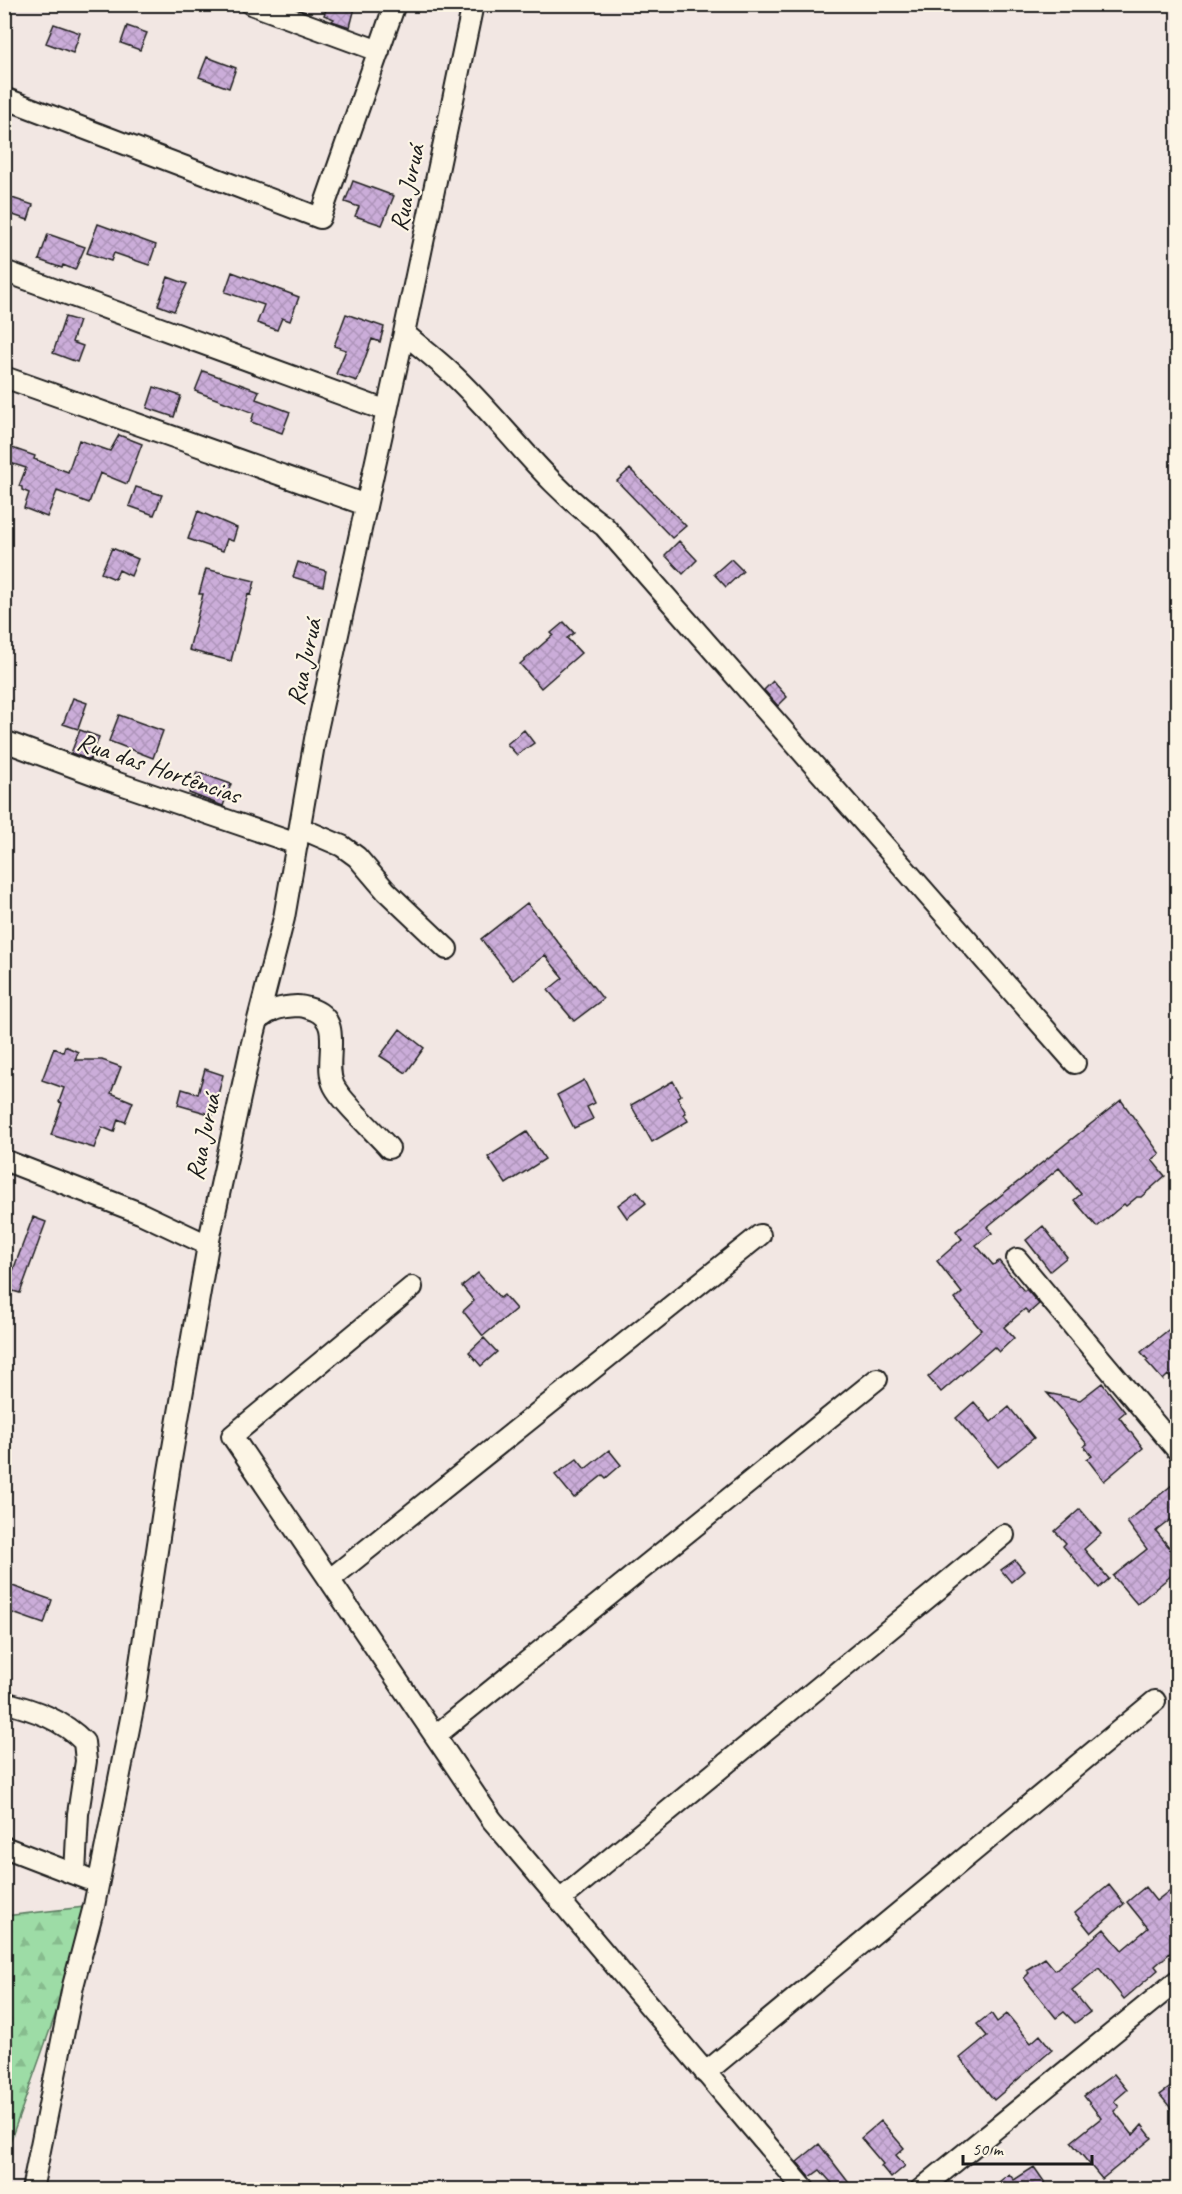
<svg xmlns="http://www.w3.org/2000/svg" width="1182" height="2194" font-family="Caveat,sans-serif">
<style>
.forest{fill:url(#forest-firs);stroke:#5c7c61;stroke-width:1.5}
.building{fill:url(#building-cross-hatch);stroke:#1c1c1c;stroke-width:1.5}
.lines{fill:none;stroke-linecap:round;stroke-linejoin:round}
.minor-casing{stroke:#1c1c1c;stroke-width:24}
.minor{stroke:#fcf5e5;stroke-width:20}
.labels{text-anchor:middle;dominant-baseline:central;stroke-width:4.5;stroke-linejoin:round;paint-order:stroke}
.street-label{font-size:26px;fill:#1c1c1c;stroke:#fcf5e5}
</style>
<defs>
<pattern id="forest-firs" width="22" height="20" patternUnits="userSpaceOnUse" patternTransform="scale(1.5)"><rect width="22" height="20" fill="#9ddca6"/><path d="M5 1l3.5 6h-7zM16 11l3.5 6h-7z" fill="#87bc8e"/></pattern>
<pattern id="building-cross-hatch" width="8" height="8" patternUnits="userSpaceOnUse" patternTransform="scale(1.5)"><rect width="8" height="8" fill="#cbadd9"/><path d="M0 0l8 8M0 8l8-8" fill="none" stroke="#ae94ba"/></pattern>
</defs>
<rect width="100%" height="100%" fill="#f2e7e3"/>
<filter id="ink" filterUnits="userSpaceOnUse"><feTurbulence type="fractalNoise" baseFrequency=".0167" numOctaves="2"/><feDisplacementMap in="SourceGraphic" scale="12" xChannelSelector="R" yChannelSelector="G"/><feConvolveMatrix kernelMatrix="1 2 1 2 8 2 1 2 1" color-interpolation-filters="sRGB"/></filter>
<g filter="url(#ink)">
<path class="forest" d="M94,1906l-89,250v-240z"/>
<path class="building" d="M328,4h28l-6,23 -18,-6 2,-2 -10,-4z
M54,24l26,9 -7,20 -27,-10z
M127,26l20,7 -7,17 -19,-7z
M207,57l29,11 -7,20 -30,-11z
M353,181l41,15 -12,29 -27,-9 4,-9 -14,-5z
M12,198l21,7 -5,15 -21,-7z
M98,224l58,21 -7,20 -35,-12 -3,8 -24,-8z
M48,234l37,13 -10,23 -12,-5 -1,3 -23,-8z
M232,272l67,25 -9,24 -8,-3 -5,12 -20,-7 7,-18 -39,-13z
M168,277l19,7 -13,27 -16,-6z
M346,314l38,13 -4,15 -8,-3 -15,42 -21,-7 10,-24 -12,-4z
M65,317l14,4 -7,21 11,4 -6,16 -24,-9z
M203,371l56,20 -3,8 34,13 -8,21 -31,-11 3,-9 -59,-22z
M154,387l27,9 -7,21 -27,-9z
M119,435l23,9 -15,40 -27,-11 -11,30 -32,-12 -10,26 -23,-9 5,-15 -7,-3v-3l-3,-1 7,-18 -22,-7v-16l31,11 -1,3 34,13 11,-32 31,11z
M630,469l56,57 -14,12 -55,-57z
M136,487l26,8 -8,20 -25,-9z
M198,511l39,17 -4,13 -6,-2 -4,12 -35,-12z
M679,541l18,19 -14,14 -18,-19z
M112,548l26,11 -7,17 -12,-6 -4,9 -14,-6z
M731,559l12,12 -17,16 -12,-13z
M298,562l28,9 -3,15 -30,-9z
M206,569l49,12 -4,14 -3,-1 -17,67 -42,-11 14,-56h-4z
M564,622l10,11 -7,5 14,15 -40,35 -21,-24 33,-29 -2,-2z
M773,681l14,16 -9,9 -14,-16z
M73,698l14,5 -9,26 -15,-5z
M119,715l44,16 -10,27 -44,-17z
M80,730l19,7 -9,23 -19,-7z
M524,730l10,13 -17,12 -10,-11z
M197,772l34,12 -8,22 -34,-13z
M527,903l76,96 -29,22 -26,-31 15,-12 -18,-23 -32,25 -32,-41z
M400,1029l24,19 -18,25 -26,-17z
M65,1046l13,6 -3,8h27l19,7 -10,26 22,9 -8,20 -7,-3 -4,13 -12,-5 -8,21 -43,-13 11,-32 -3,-1 5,-14 -22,-8 12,-32 9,4z
M205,1069l18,6 -10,40 -35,-10 4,-16 16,5z
M584,1080l11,23 -8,4 6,12 -19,9 -17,-33z
M673,1081l8,14 -4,2 9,16 -2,1 4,7 -36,21 -21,-37z
M1121,1100l39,54 -8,6 13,16 -24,21h-4l-11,9 -2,-2 -27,23 -23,-27 7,-6 -22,-26 -72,59 5,6 -16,12 17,20 6,-4 25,30 2,-2 13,15 -10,9 -4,-4 -21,18 10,11 -2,2 -13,12 -5,-5 -53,45 -13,-15 53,-47 -26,-31 7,-6 -25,-32 25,-22 -6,-8z
M527,1132l18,27 -39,25 -18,-27z
M637,1191l9,12 -19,15 -9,-13z
M33,1217l13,5 -26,71 -14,-4z
M1043,1226l24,31 -17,14 -24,-31z
M478,1273l22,25 4,-3 12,14 -33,27 -20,-25 11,-10 -12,-15z
M1178,1322v64l-10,-11 -5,5 -17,-19 2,-1 -7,-8z
M484,1338l13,14 -16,14 -12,-14z
M1102,1383l23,29 -6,5 24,31 -39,33 -17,-22 5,-3 -8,-10 3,-2 -17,-21 -7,-12 -16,-18 33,7z
M974,1402l17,20 18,-15 25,31 -36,29 -42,-49z
M609,1450l12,15 -15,13 -3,-3 -29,23 -19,-23 22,-16 8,10z
M1178,1480v34l-22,17 22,27v12l-41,34 -24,-28 34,-27 -20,-27z
M1080,1509l21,25 -17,15 25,30 -10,9 -36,-42 3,-3 -11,-12z
M1015,1560l9,11 -13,11 -10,-12z
M4,1583l48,17 -8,24 -40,-14z
M1178,1884v62l-23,20 3,4 -34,29 -25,-31 -27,22 18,22 -15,11 -11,-11 -8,6 -32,-40 5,-5 -3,-3 19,-12 10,12 49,-41 18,21 26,-22 -21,-26 18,-15 11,14z
M1109,1885l15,19 -33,29 -16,-20z
M991,2013l6,9 10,-8 24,29 9,-8 12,15 -58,50 -34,-42 27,-22 -10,-12z
M1114,2074l13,16 -13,11 5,6 -5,4 19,24 9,-10 10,13 -50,41 -31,-37 30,-24 -17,-22z
M1172,2086l6,8v23l-18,-22z
M881,2121l23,27 -8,7 9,11 -14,12 -10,-12 2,-2 -22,-26z
M819,2144l30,39 -8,7h-3l-18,-20 -10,7 -13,-15z
M1034,2167l16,23h-61l20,-16 5,6z"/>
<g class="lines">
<defs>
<path id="minor" d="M251,4l128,47
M4,98l316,120 75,-214
M4,271l383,140
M404,333c15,13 31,25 46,39 54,50 93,111 154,154l471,537
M4,377l362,128
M4,741l105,39 188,64
M300,828l42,18 15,11 29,34 61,58
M259,1019c12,-10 22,-12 38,-13 7,0 11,2 17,4 31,13 8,52 20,76 8,16 41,46 55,62
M4,1160l136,53 68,32
M1017,1259l161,192
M412,1287l-180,149 260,384 313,370
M329,1580l431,-345
M4,1702c30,8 58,17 80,40l2,19 -8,53 -3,60
M435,1736l442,-357
M4,1847l83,32
M560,1900l444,-365
M705,2073l450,-372
M32,2190l41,-204 21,-80 40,-203 35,-232 39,-226 43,-198 33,-129 31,-179 89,-406 69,-329
M920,2190l258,-210"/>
</defs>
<use href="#minor" class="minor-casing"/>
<use href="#minor" class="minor"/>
</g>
</g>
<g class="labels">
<g class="street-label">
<text transform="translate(407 188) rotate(-78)">Rua Juruá</text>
<text transform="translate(304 662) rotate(-78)">Rua Juruá</text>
<text transform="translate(159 768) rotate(19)">Rua das Hortências</text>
<text transform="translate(203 1137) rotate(-78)">Rua Juruá</text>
</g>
</g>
<rect width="1182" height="2194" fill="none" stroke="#fcf5e5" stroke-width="24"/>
<rect x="12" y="12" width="1158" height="2170" fill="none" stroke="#1c1c1c" stroke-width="2" filter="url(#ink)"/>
<path d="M963 2155v9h129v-9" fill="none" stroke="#1c1c1c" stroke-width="3"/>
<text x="972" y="2155" font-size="18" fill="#1c1c1c" stroke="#fcf5e5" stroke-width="4.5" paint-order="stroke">50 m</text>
</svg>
